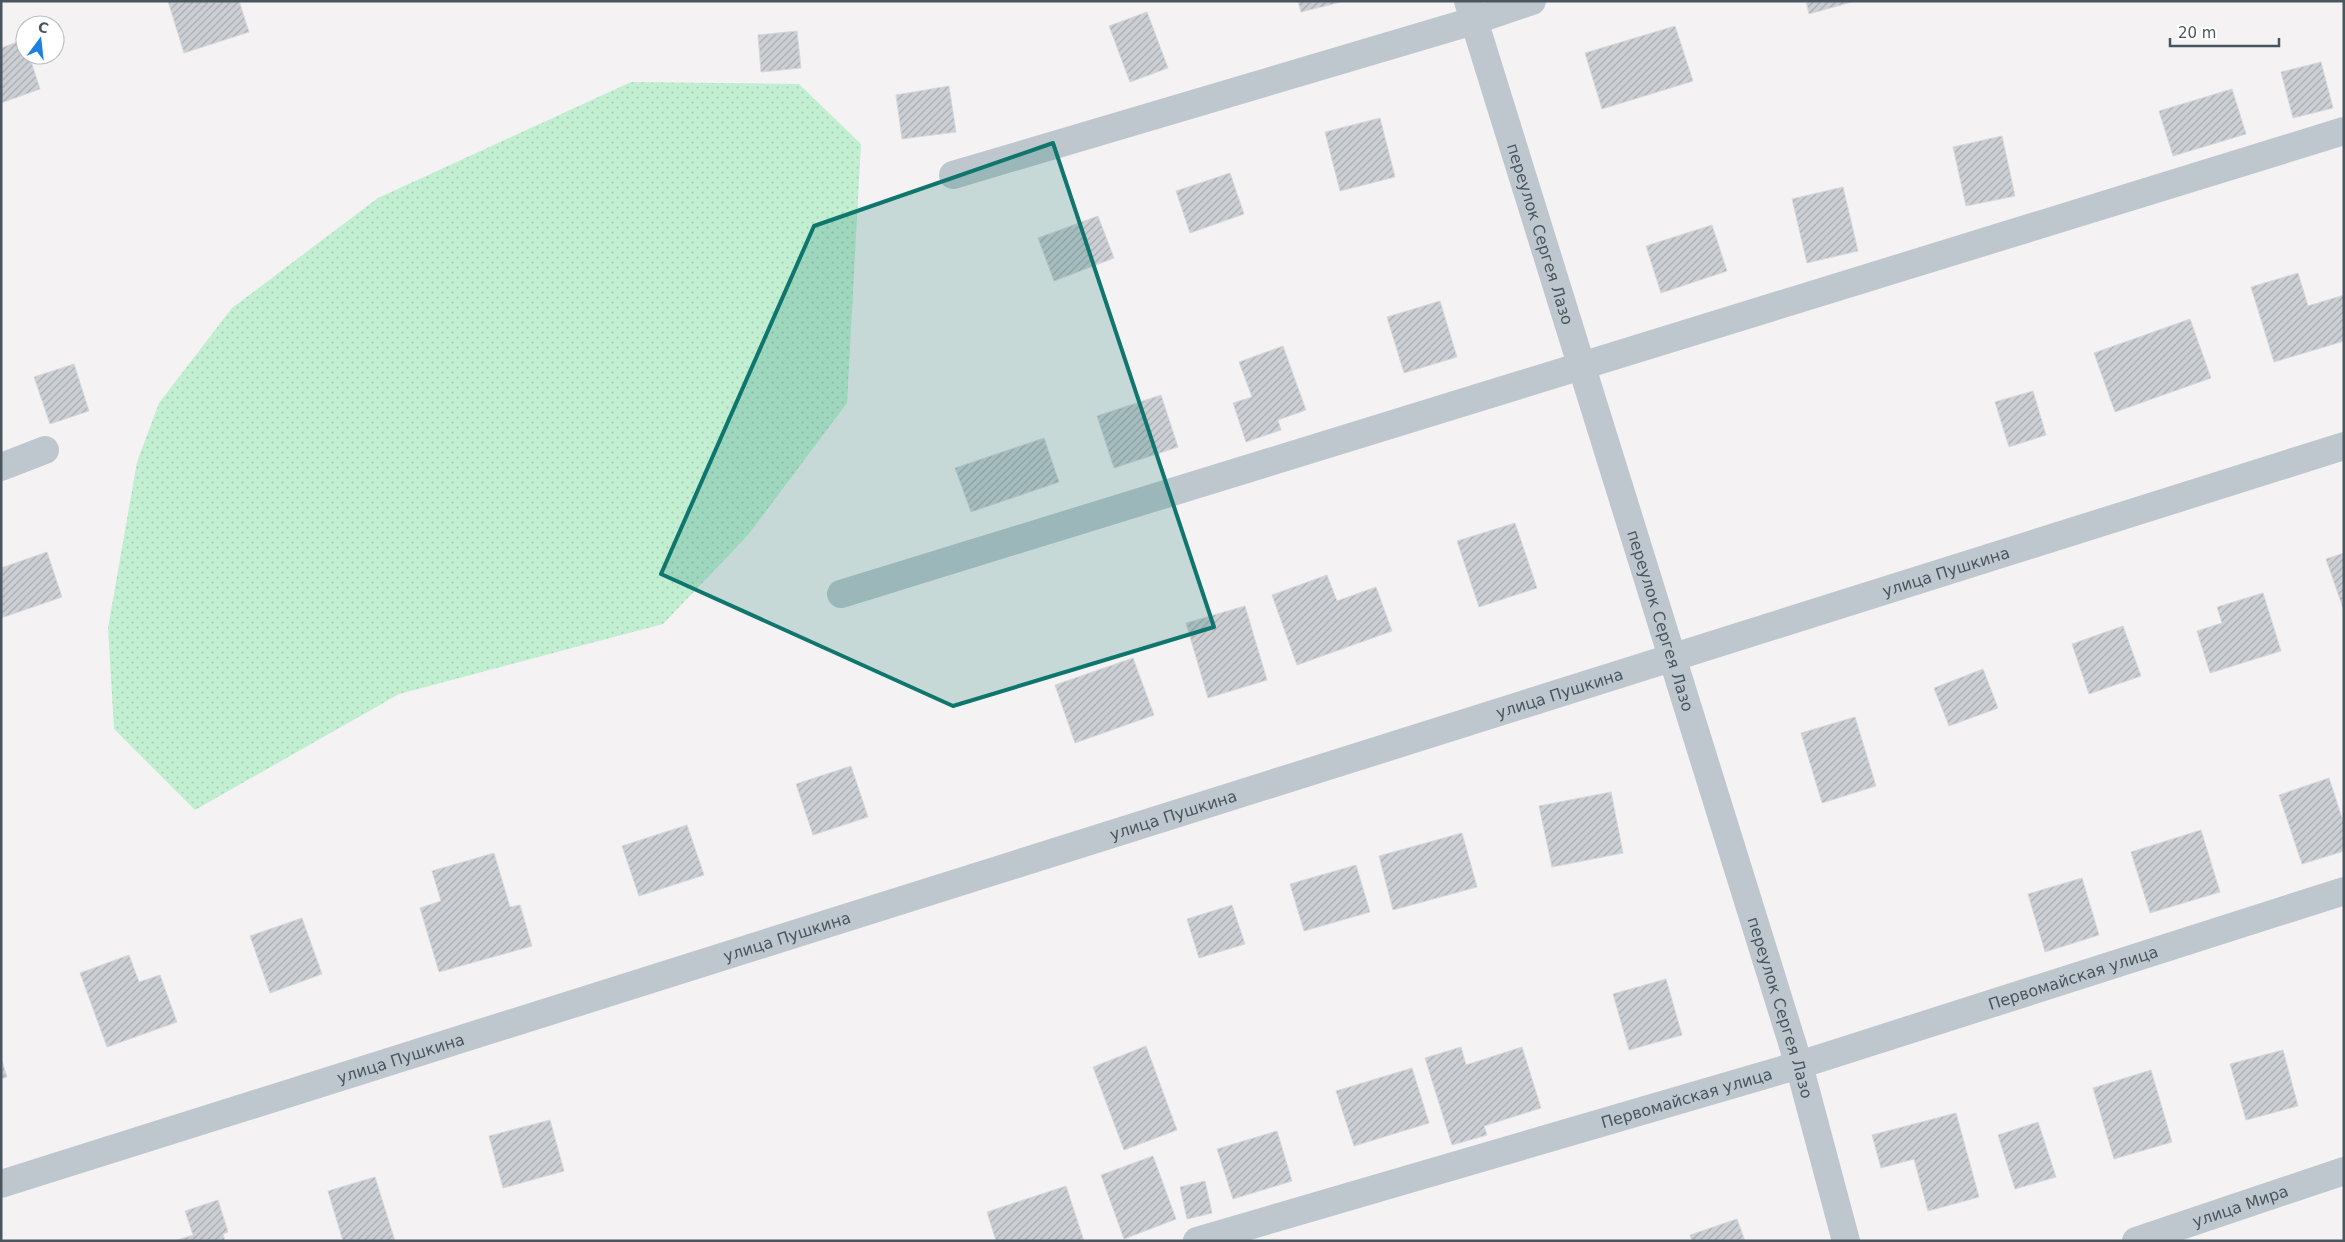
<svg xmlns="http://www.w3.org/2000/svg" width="2345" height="1242" font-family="'DejaVu Sans',sans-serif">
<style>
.grass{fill:url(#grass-dots)}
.building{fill:url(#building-hatch);stroke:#d6d8dd}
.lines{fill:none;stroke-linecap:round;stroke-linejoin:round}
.minor{stroke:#bec7ce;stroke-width:28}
.marked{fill:#0f766e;fill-opacity:0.2;stroke:#0f766e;stroke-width:4;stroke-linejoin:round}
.labels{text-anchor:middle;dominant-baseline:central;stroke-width:4.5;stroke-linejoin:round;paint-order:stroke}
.street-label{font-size:16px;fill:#4a565f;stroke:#fff}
</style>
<defs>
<pattern id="grass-dots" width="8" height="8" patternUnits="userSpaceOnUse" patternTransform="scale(1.25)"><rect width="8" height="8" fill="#c2efd1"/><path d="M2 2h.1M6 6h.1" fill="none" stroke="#a8cfb6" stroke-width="1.8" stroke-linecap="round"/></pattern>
<pattern id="building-hatch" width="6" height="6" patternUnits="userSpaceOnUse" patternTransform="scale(1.25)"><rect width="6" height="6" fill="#cccfd4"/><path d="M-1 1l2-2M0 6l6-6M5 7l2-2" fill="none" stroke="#a8abaf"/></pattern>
</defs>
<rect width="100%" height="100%" fill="#f4f2f2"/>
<path class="grass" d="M631,82l168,2 62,60 -14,259 -99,132 -85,89 -264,70 -204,116 -81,-81 -6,-101 29,-166 22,-59 73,-95 146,-110z"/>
<path class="building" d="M168,1h71l10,31 -65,21z
M1298,1h43v1l-40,10z
M1806,1h49l-46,13z
M1147,12l21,56 -38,14 -21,-56z
M1675,26l18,55 -91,28 -17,-56z
M797,31l4,37 -40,4 -3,-37z
M23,40l2,15h4l11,34 -39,14v-55z
M2321,62l12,46 -40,10 -12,-46z
M949,86l7,46 -54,7 -6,-44z
M2232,89l14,45 -73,22 -14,-45z
M1380,118l15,59 -55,14 -15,-59z
M2002,136l13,60 -49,10 -13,-59z
M1230,173l14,41 -54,19 -14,-42z
M1843,187l15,64 -51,12 -15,-64z
M1098,216l16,42 -60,23 -16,-43z
M1712,225l15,46 -66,22 -15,-47z
M2298,273l10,33 36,-11v46l-70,21 -23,-75z
M1440,301l17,56 -53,16 -17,-56z
M2190,319l21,59 -96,34 -21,-59z
M1283,346l23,64 -28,10 3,10 -35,12 -13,-39 19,-6 -13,-35z
M74,364l15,47 -39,13 -16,-47z
M2033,391l13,44 -37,12 -14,-45z
M1161,395l17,52 -64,21 -17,-52z
M1044,438l15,44 -88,30 -16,-44z
M1515,523l22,65 -58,19 -22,-66z
M47,552l15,45 -61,21v-50z
M2344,553v58l-18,-52z
M1327,575l10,26 39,-14 16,44 -95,34 -25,-70z
M2263,593l18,58 -71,22 -13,-42 25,-8 -5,-16z
M1245,606l22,74 -59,18 -22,-75z
M2123,626l18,50 -52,18 -17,-50z
M1133,658l21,57 -79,28 -20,-58z
M1983,669l15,39 -49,18 -15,-38z
M1855,717l21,69 -54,17 -21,-70z
M851,766l17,51 -55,18 -17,-51z
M2329,778l15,46v27l-42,13 -23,-69z
M1611,792l12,61 -71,14 -13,-61z
M687,825l17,50 -65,21 -17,-50z
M2201,830l19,62 -70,21 -19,-61z
M1462,833l15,54 -84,23 -14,-54z
M494,853l16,54 10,-2 12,41 -93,26 -19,-64 21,-7 -9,-30z
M1356,865l14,47 -66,19 -14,-47z
M2082,878l17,57 -54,17 -17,-58z
M1232,905l13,39 -46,14 -12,-39z
M302,918l20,56 -52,19 -20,-57z
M129,955l10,27 21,-7 17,47 -70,25 -27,-74z
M1666,979l16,56 -53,15 -16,-56z
M1146,1046l31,84 -53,20 -31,-83z
M1461,1047l5,18 56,-18 19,61 -57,18 3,9 -35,10 -27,-87z
M2283,1050l15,56 -52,14 -16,-56z
M1,1058l6,19 -6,2z
M1412,1068l17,55 -75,23 -18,-55z
M2151,1070l21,72 -58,17 -21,-71z
M1956,1113l23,84 -51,14 -14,-52 -33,9 -9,-33z
M550,1120l14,51 -61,17 -14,-52z
M2038,1122l18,55 -41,12 -17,-54z
M1277,1131l15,50 -59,18 -16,-50z
M1153,1156l23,63 -52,20 -23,-64z
M375,1177l20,64h-52l-15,-50z
M1205,1181l7,32 -25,6 -7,-32z
M1066,1186l18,55h-88l-9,-29z
M218,1200l10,32 -5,2 2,7h-51l19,-6 -8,-24z
M1737,1219l8,22h-53l-2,-6z"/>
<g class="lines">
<g class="minor">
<path id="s1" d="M1468,1l331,1064 47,176"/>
<path d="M953,175l520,-154 59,-20"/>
<path d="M1,467l44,-17"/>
<path d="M841,594l1503,-463"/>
<path id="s2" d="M1,1184l2343,-738"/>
<path id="s3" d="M1197,1241l602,-176 545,-174"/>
<path id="s4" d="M2136,1241l208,-70"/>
</g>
</g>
<path class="marked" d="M1053,143l161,484 -261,79 -292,-132 153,-348z"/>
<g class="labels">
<g class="street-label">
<text stroke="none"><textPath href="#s1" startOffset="244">переулок Сергея Лазо</textPath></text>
<text stroke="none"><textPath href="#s2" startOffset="2039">улица Пушкина</textPath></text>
<text stroke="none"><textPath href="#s1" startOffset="649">переулок Сергея Лазо</textPath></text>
<text stroke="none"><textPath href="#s2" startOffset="1634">улица Пушкина</textPath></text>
<text stroke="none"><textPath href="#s2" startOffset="1229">улица Пушкина</textPath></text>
<text stroke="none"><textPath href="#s2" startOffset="824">улица Пушкина</textPath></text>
<text stroke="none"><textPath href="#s3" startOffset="915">Первомайская улица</textPath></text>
<text stroke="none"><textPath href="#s1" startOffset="1054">переулок Сергея Лазо</textPath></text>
<text stroke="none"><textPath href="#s2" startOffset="419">улица Пушкина</textPath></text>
<text stroke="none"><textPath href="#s3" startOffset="510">Первомайская улица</textPath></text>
<text stroke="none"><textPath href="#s4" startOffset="110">улица Мира</textPath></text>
</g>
</g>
<rect width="2345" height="1242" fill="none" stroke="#4a565f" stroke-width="5"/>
<g transform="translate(40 40) rotate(15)"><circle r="24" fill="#ffffff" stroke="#b7bbbf"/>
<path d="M0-4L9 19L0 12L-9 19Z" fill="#1d80e3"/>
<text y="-8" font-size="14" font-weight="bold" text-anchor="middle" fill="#4a565f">С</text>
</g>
<path d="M2170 38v8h109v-8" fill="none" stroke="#4a565f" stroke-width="2.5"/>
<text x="2178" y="38" font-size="15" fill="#4a565f" stroke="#ffffff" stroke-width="4" paint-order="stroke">20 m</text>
</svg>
